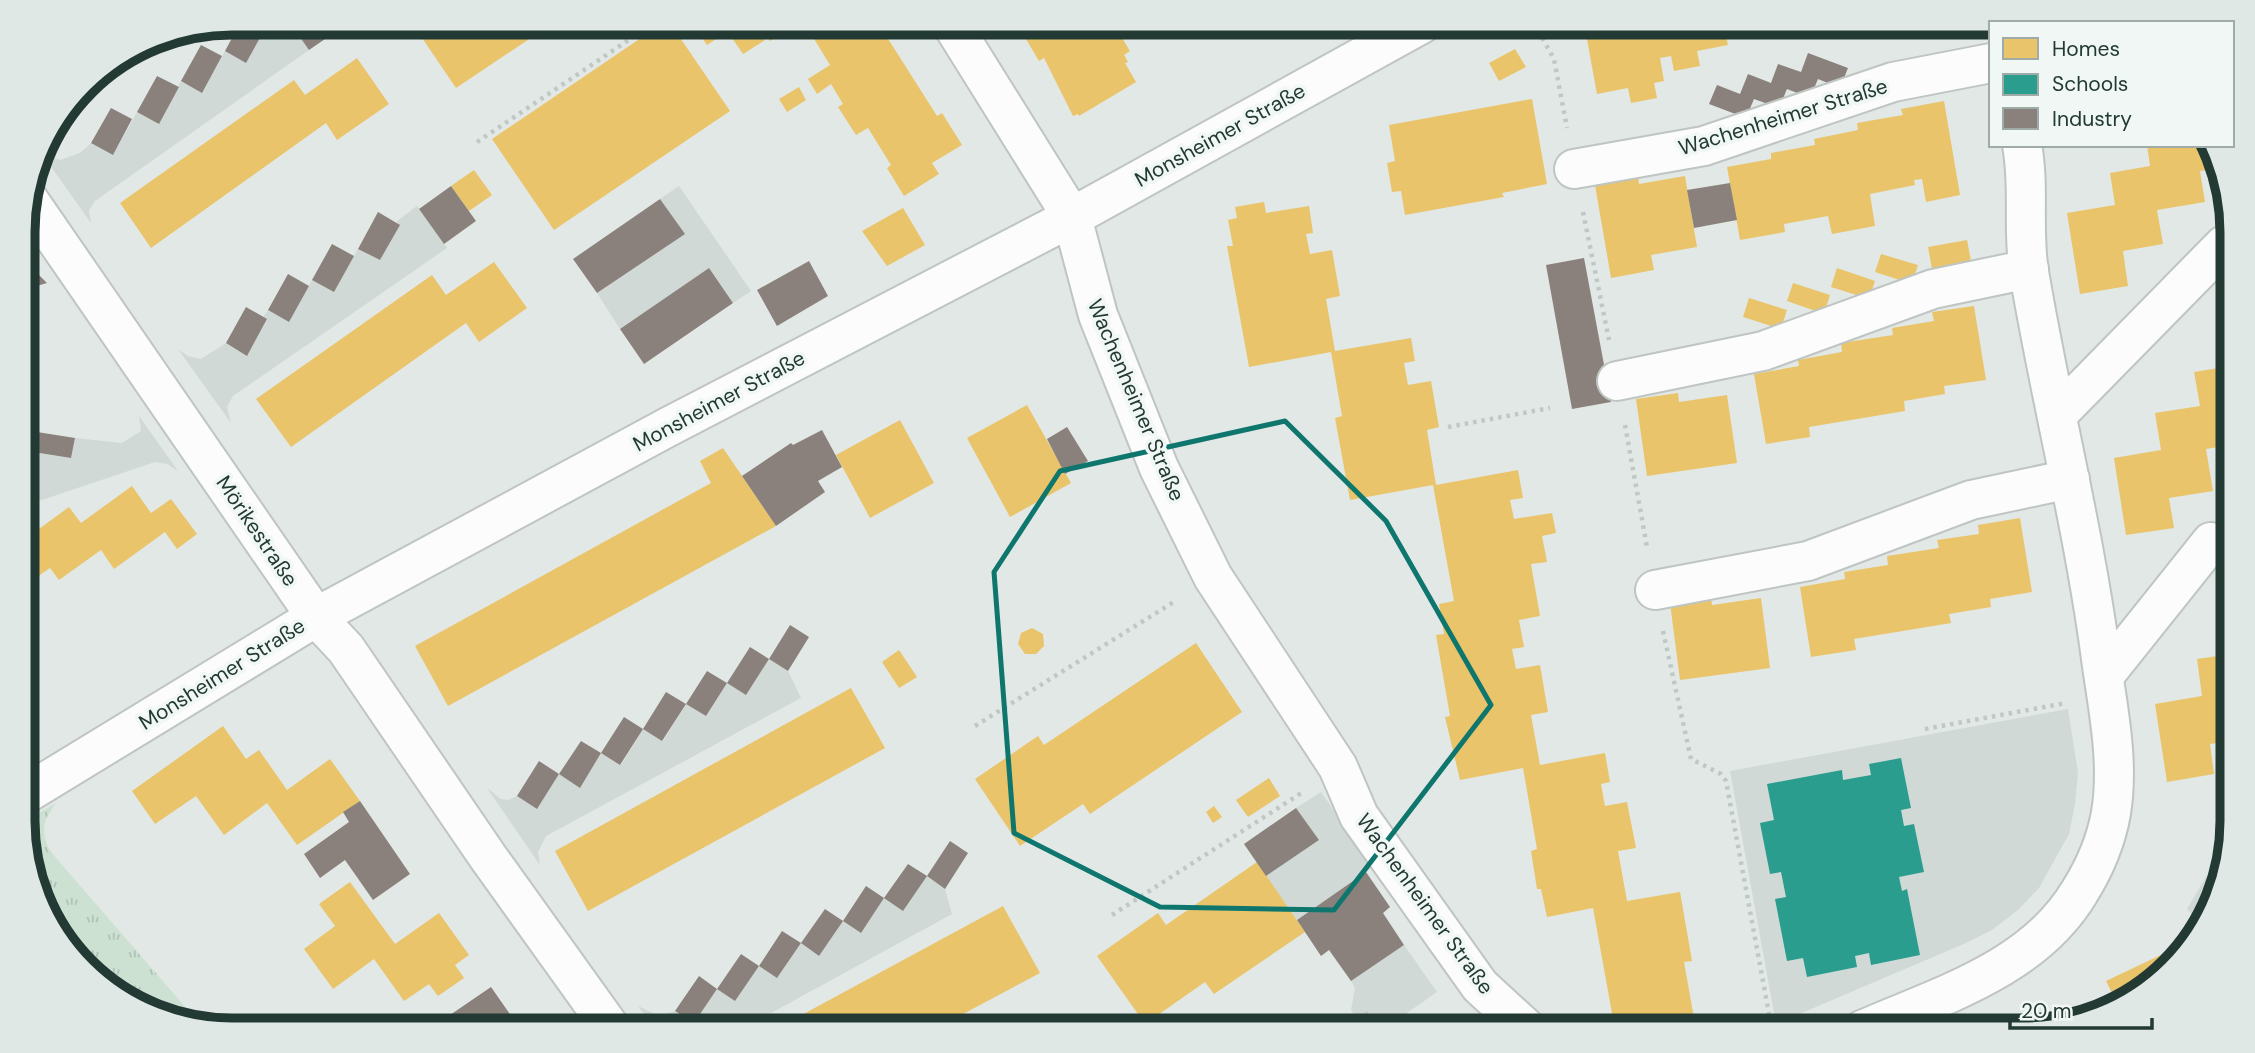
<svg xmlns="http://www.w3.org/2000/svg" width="2255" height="1053" font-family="'DM Sans',sans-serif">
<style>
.built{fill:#d0d9d5}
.grass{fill:url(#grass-tufts)}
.homes{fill:#e9c46a}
.schools{fill:#2a9d8f}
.industry{fill:#8a817c}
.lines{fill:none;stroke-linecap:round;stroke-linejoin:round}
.street-casing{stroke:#bfc5c2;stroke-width:42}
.path{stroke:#c0c8c5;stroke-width:4.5;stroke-dasharray:3.5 5;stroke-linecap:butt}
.street{stroke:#fbfcfb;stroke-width:38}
.marked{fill:none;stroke:#0f766e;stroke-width:5;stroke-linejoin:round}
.labels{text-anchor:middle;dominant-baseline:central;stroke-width:7;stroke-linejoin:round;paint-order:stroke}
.street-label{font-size:21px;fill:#223a33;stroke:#f0f7f4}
.rim{fill:none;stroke:#223a33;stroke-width:9}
</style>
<defs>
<pattern id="grass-tufts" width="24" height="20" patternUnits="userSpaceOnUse" patternTransform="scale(1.75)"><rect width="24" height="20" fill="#cce1d2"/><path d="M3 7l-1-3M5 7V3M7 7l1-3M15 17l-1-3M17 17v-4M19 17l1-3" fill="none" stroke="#afc2b5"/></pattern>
</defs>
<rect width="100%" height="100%" fill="#e2e8e5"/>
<path class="built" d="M265,23h25l19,27 -214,151 -6,9 2,13 -49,-69 18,6 20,-7 11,-10 22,12 24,-43 22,11 22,-42 21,11 23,-41 21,11z
M679,186l72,105 -18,12 -24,-35 -89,61 -23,-36 87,-59 -24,-35z
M417,206l30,42 -214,148 -6,11 4,16 -53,-74 10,7 13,3 25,-16 21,12 20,-35 -4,-3 5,-7 21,12 23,-42 42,-24 4,-7 22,11 19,-35 -3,-3z
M139,416l39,55 -11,-7 -12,-2 -131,44v-55l47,7 4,-20 47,5 19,-12z
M769,659l19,12 13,27 -255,138 -8,16 2,13 -53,-77 14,11 7,1 9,-4 20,13 22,-35 21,13 21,-34 20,12 22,-36 20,12 23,-37 20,12 21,-33 19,11z
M2068,709l10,64 -3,31 -6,30 -30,54 -21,22 -26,20 -26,13 -190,81 -46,-253z
M1321,792l52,75 -76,53 -31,-44 53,-36 -23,-32z
M2229,838l-13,64 -14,23 -15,-16z
M927,876l18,13 7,25 -212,116h-84l-18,-24 21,10 16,-5 19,12 23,-34 18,11 24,-34 18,12 24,-35 18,13 24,-35 18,12 23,-35z
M1404,945l33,47 -53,37 -22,-4 -11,-15 4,-22 -4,-7z"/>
<path class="grass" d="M56,803c-13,17 -16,28 -6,48l150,173 -49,-10 -85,-66 -41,-99v-28z"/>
<path class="homes" d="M412,23h141l-97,65z
M663,23h7l60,88 -176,119 -62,-91z
M692,23h26l7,10 -18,12z
M749,23h5l11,17 -22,14 -13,-19z
M759,23h40l-29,18z
M878,23l59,93 5,-3 20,32 -30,18 7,11 -35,22 -17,-28 4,-3 -23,-37 -12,7 -18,-28 5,-3 -12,-20 -14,10 -9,-15 22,-14 -25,-41z
M1023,23h86l-7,4 2,3 10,-5 16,26 -6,4 4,7 -3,1 11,19 -57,34 -1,-2 -5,2 -29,-58 -5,3 -16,-27 5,-4z
M1584,23h139l5,22 -31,6 3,15 -26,5 -3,-15 -11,2 4,23 -10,2 3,15 -26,5 -3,-15 -31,6z
M1734,23h27l1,8 -25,5z
M1515,49l11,18 -27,14 -10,-18z
M357,58l32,46 -52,36 -11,-17 -175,125 -31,-45 174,-123 11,15z
M799,87l7,13 -19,12 -8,-13z
M1532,99l15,85 -45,9 2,4 -99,18 -4,-24 -9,1 -5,-29 8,-2 -6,-36z
M1944,101l16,94 -34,7 -4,-23 -8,1 1,5 -45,9 5,32 -43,8 -4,-18 -44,8 1,8 -45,8 -13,-73 44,-8v-6l44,-8 -1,-6 44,-9 -1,-7 46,-8 -2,-6z
M2147,145h59l10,24 -16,2 5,31 -48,8 6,34 -40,7 5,35 -48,8 -13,-81 48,-8 -5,-32 40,-7z
M474,170l18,25 -23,16 -18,-25z
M1685,176l12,71 -46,8 3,15 -43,8 -16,-93 43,-8 1,7z
M1264,202l2,11 43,-7 4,27 -7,1 4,20 22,-4 8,46 -14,3 9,52 76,-13 4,23 -11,2 4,22 23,-4 8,46 -12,3 9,55 82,-15 5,28 -13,2 4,19 38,-6 4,20 -14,3 5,26 -16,2 9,52 -21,4 5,27 -12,2 4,20 24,-4 8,47 -17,3 9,50 65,-12 5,29 -9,2 4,22 22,-4 9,46 -18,3 9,50 53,-9 12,69 -8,1 10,56 -41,7 1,5h-39l-22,-122 -46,9 -6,-28h-4l-6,-38 6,-2 -14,-81 -63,12 -15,-63 5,-1 -14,-81 8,-1 -5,-30 15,-3 -21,-116 -83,15 -15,-82 7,-2 -11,-64 -82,15 -22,-121h6l-5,-26 9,-2 -2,-11z
M903,208l22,37 -38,21 -25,-35z
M1967,240l4,21 -39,8 -4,-22z
M1881,254l37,11 -6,19 -37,-12z
M494,262l33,46 -48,34 -13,-19 -175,124 -35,-48 176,-124 14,20z
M1837,268l38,13 -6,18 -38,-12z
M1793,283l37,12 -6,19 -37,-13z
M1749,298l38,12 -6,19 -38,-12z
M1974,306l12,74 -42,6 1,8 -41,7 1,10 -96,16 1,10 -44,7 -12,-70 45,-8 -1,-6 44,-8 -1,-9 52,-8 -1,-7 42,-7 -2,-9z
M2231,366v79l-25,4 7,42 -44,7 5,30 -48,7 -12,-77 47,-8 -6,-37 45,-7 -6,-34z
M1678,393l1,9 48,-7 10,68 -90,13 -11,-77z
M1027,405l44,78 -61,34 -43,-79z
M900,420l34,63 -64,35 -34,-63z
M723,448l53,78 -328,180 -33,-60 296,-163 -11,-22z
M132,486l19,27 20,-14 26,35 -20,15 -12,-17 -51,37 -13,-19 -42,30 -9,-12 -26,18v-55l4,6 41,-30 12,16z
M2020,518l12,74 -42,7 1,8 -42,7 2,9 -97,16 2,11 -45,7 -11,-70 45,-8 -1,-7 44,-7 -1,-9 52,-8 -2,-8 42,-6 -1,-9z
M1711,597l1,8 49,-7 9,70 -90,12 -10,-77z
M1032,628l11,6 1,12 -8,8h-11l-7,-10 3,-11z
M1196,643l46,69 -152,102 -7,-10 -63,42 -45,-67 63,-43 6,9z
M899,650l18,27 -18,11 -17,-26z
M2232,654v87l-22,3 4,30 -47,8 -12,-78 47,-8 -5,-37z
M851,688l34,60 -297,163 -33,-60z
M223,726l23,33 13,-9 28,40 43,-31 30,42 -63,44 -30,-42 -43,32 -28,-39 -41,28 -23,-33z
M1269,778l11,18 -32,21 -12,-17z
M1214,806l8,11 -9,6 -7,-11z
M1257,862l48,70 -91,62 -9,-12 -60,42 -48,-68 61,-43 8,12z
M350,882l45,62 44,-31 30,42 -14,10 9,13 -26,18 -9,-12 -25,17 -30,-42 -41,30 -29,-40 31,-23 -16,-22z
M1003,906l37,67 -107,57h-159z
M2169,951l6,13 -35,31 -90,30 -4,-8 23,-11 3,6 40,-19 -6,-12z"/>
<path class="schools" d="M1901,758l10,50 -10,2 3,16 10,-2 10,48 -25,5 3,14 5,-2 13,66 -49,10 -2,-12 -14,3 2,11 -50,10 -4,-19 -16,3 -12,-62 11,-2 -5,-25 -11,2 -10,-51 14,-3 -7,-36 75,-14 1,10 28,-5 -2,-11z"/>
<path class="industry" d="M240,23h18l8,4 -20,36 -21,-12z
M290,23h52l2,3 -35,24z
M201,45l21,11 -20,37 -21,-12z
M1808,53l40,15 -8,20 -22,-9 -8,19 -23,-9 -8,19 -25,-9 -8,19 -37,-14 8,-19 23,9 8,-20 23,9 7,-19 23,8z
M157,76l22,11 -20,37 -22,-12z
M111,108l21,11 -19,36 -22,-12z
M1730,183l7,37 -43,8 -7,-38z
M451,186l25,35 -32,23 -25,-35z
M660,199l25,35 -88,59 -24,-34z
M378,212l22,13 -20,35 -22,-11z
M332,244l22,12 -20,36 -22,-12z
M1584,258l27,144 -39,7 -26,-144z
M809,261l19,35 -51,30 -20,-36z
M23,267l13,5 11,11 -24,7z
M709,268l24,35 -89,61 -24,-35z
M288,274l21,12 -20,36 -21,-12z
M246,307l21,12 -20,37 -21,-13z
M1067,427l21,34 -23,13 -18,-35z
M822,430l20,37 -24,14 7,11 -49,34 -34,-50 49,-33 2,2z
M37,432l38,6 -4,20 -38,-6z
M790,625l19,12 -21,34 -19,-12 -23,36 -19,-12 23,-36 19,12z
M707,671l20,12 -21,33 -20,-12z
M666,692l20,12 -24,37 -19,-12z
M624,717l19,12 -23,36 -19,-12z
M581,741l20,12 -21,35 -21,-14z
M539,761l20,13 -22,35 -20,-13z
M360,801l50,73 -37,26 -28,-40 -25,18 -16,-24 45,-32 -6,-10z
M1296,808l23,32 -53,36 -22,-32z
M950,841l18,12 -23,36 -18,-13z
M908,864l19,12 -24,35 -19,-13 -23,35 -18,-12 -24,35 -18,-13 -24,35 -18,-12 23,-35 19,12 24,-34 18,12 23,-35 18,12z
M1366,872l24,35 -7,6 21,32 -53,36 -22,-31 -8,6 -24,-36z
M741,954l18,12 -24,35 -18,-12z
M699,976l18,13 -23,34 -19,-12z
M491,987l28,40 -4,3h-54l-11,-15z"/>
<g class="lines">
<defs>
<path id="street" d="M951,23l121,194 26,98 61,153 54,109 125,190 21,49 121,170 48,44
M1574,169l130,-23 189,-64 98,-19
M28,199l288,418 30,32 142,208 124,173
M1617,381l146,-30 170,-62 96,-20
M2058,414l166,-169
M1655,590l153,-29 163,-61 99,-21
M2104,676l107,-134
M24,795l292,-178 352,-190 404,-210 351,-194
M1862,1030c78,-34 172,-61 218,-139 15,-24 26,-50 31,-78 8,-49 -2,-99 -9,-147 -17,-133 -51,-263 -73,-394 -7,-42 1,-85 -7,-127"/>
</defs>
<use href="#street" class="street-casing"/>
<path class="path" d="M1534,23l20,36 13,69
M477,142l177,-119
M1583,212l26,128
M1625,425l22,122
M1448,427l102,-19
M1663,631l28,128 30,15 5,7 46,249
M975,726l202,-126
M1925,729l141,-26
M1112,915l191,-123
M1335,1030l20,-13 16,-4"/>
<use href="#street" class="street"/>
</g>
<path class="marked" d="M1285,421l101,100 105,184 -157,205 -174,-3 -146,-74 -20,-261 66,-101z"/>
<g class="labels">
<g class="street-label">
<text transform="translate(1783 117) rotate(-17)">Wachenheimer Straße</text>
<text transform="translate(1220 135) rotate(-29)">Monsheimer Straße</text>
<text transform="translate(1136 400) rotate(67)">Wachenheimer Straße</text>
<text transform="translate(719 401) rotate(-28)">Monsheimer Straße</text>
<text transform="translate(257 531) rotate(56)">Mörikestraße</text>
<text transform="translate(222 674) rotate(-32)">Monsheimer Straße</text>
<text transform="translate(1425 904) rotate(54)">Wachenheimer Straße</text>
</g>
</g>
<path d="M0 0H2255V1053H0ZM232 35H2023A197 197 0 0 1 2220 232V821A197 197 0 0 1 2023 1018H232A197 197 0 0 1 35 821V232A197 197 0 0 1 232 35Z" fill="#e0e8e5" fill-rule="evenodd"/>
<path class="rim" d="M232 35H2023A197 197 0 0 1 2220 232V821A197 197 0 0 1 2023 1018H232A197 197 0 0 1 35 821V232A197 197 0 0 1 232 35Z"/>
<rect x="1989" y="21" width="245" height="126" fill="#f0f7f4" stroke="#9eaba7" stroke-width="2"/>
<rect x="2003" y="38" width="35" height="21" fill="#e9c46a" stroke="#9eaba7" stroke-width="2"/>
<text x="2052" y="56" font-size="21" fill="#223a33">Homes</text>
<rect x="2003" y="74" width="35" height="21" fill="#2a9d8f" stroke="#9eaba7" stroke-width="2"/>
<text x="2052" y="91" font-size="21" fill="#223a33">Schools</text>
<rect x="2003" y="108" width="35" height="21" fill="#8a817c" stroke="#9eaba7" stroke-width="2"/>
<text x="2052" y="126" font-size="21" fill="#223a33">Industry</text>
<path d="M2010 1018v10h142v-10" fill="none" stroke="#223a33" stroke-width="3.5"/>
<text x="2021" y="1018" font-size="21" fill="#223a33" stroke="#f0f7f4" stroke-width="5" paint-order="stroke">20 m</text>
</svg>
